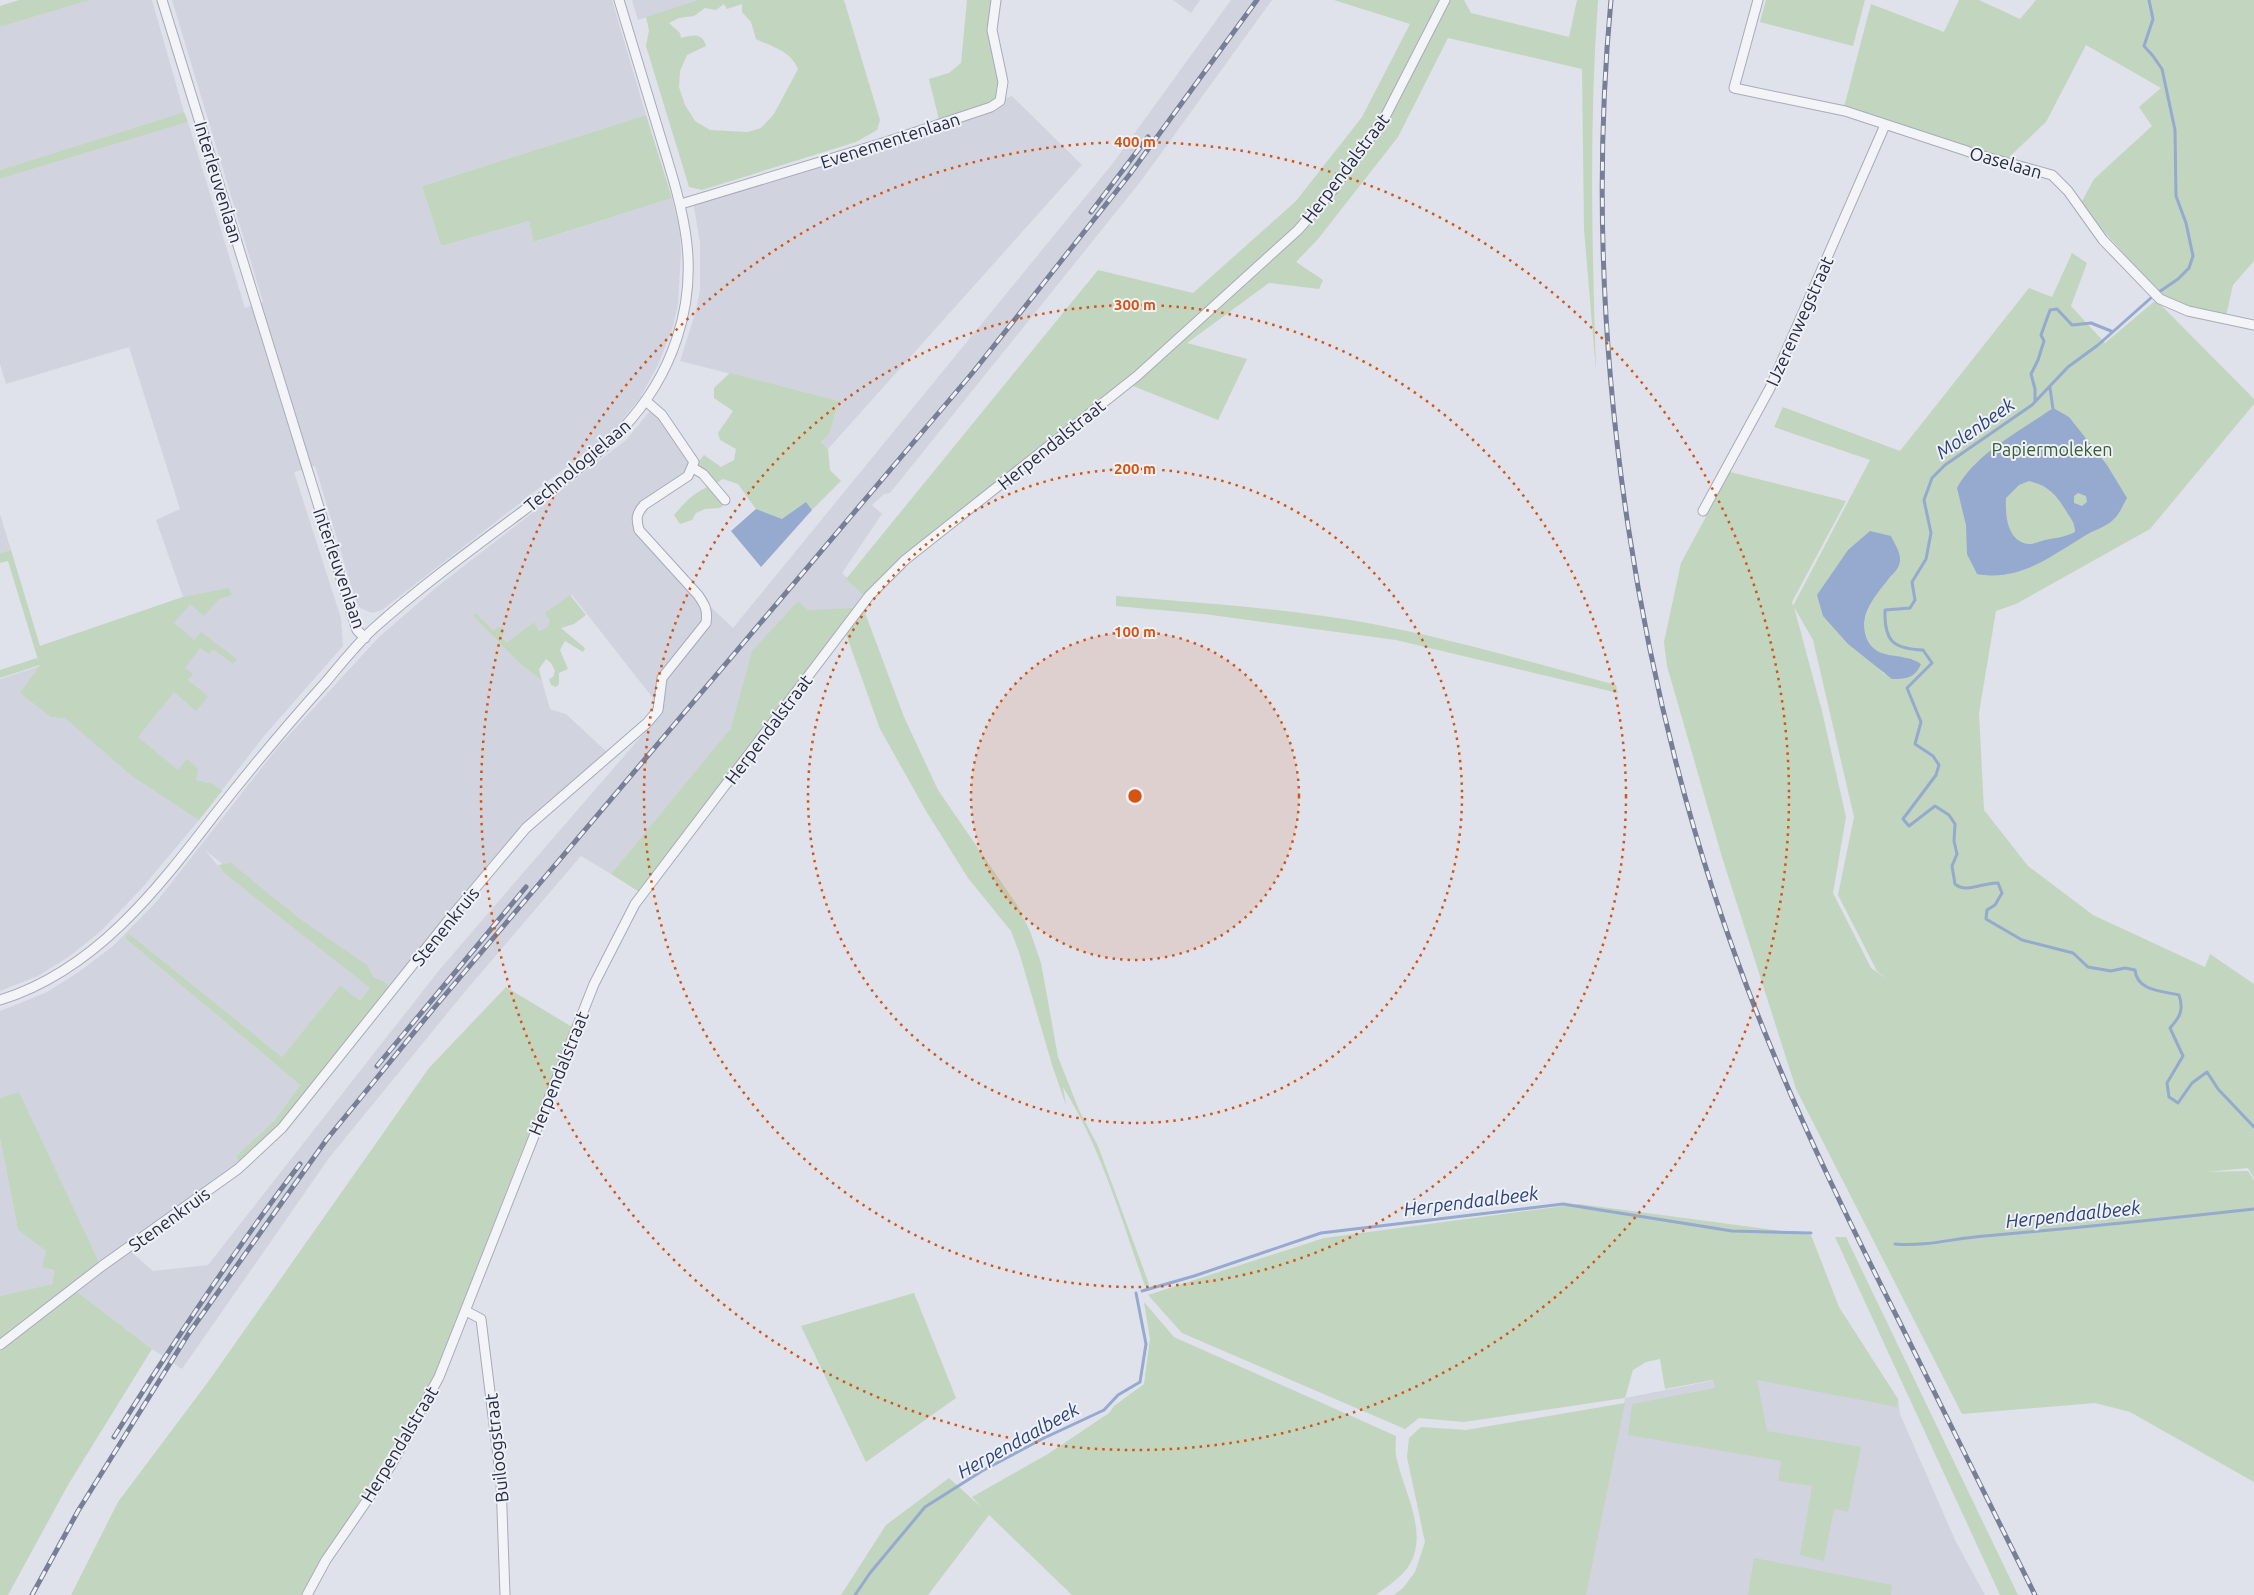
<svg xmlns="http://www.w3.org/2000/svg" width="2254" height="1595" font-family="Ubuntu,sans-serif">
<style>
.built{fill:#d1d4df}
.green{fill:#c2d5bf;fill-rule:evenodd}
.water{fill:#96a9ce;fill-rule:evenodd}
.lines{fill:none;stroke-linecap:round;stroke-linejoin:round}
.stream{stroke:#96a9ce;stroke-width:3}
.minor-casing{stroke:#a8abb8;stroke-width:11}
.minor{stroke:#f2f4f8;stroke-width:9}
.rail-casing{stroke:#777e95;stroke-width:5}
.rail{stroke:#eff1f7;stroke-width:3;stroke-dasharray:9;stroke-linecap:butt}
.ring{fill:none;stroke:#d55412;stroke-width:2.5;stroke-dasharray:2.5 5}
.labels{text-anchor:middle;dominant-baseline:central;stroke-width:4;stroke-linejoin:round;paint-order:stroke}
.street-label{font-size:18px;fill:#262c43;stroke:#eff1f7}
.park-label{font-size:18px;fill:#346032;stroke:#eff1f7}
.water-label{font-size:19px;font-style:italic;fill:#2c437c;stroke:#eff1f7}
.centre{fill:#d55412;stroke:#eff1f7;stroke-width:2.5}
.ring-label{font-size:15px;text-anchor:middle;font-weight:bold;fill:#d55412;stroke:#eff1f7;stroke-width:4;stroke-linejoin:round;paint-order:stroke}
</style>
<rect width="100%" height="100%" fill="#dfe2ea"/>
<path class="built" d="M90,0h62l32,112 -184,58v-143z
M172,0h440l34,115 -224,71 19,60 88,-25 6,21 137,-44 8,33 1,23 -3,50 -5,23 -15,38 -18,33 -27,33 -231,179 -10,3 -12,-5 -4,-6 -41,-136 -21,6 47,146 2,28 -79,90 -65,84 -57,68 -41,43 -31,25 -32,20 -38,15v-312l40,-13v-20l143,-49 -27,-77 24,-11 -51,-162 -123,37 -6,-20v-185l188,-57 57,186 18,-6z
M632,0h66l-60,20z
M1173,0h27l-9,13z
M1231,0h41l-131,181 -251,312 -6,1 -12,11 10,9 -40,59 22,21 -8,14 -123,118 -122,148 -30,-18 -118,138 -134,164 -147,211 -30,-20 -76,-58 53,-41 24,21 55,-6 232,-296 223,-258 -91,-116 -22,26 -3,6 -8,4 -5,-9 -27,20 -33,-28 -1,2 47,48 22,17 8,28 16,5 41,38 -82,71 -140,173 -180,-146 19,23 147,115 -11,14 -20,-17 -58,72 -154,-123 -3,4 175,147 -26,36 -38,35 4,7 -140,101 -81,-171 -19,5v-87l47,-19 33,-21 33,-25 44,-45 121,-154 100,-109 60,-52 188,-146 28,-34 39,62 -49,37 -5,25 59,65 35,33 380,-465z
M1012,96l70,69 -254,284 -7,-7 8,-7 10,-34 -159,-40 15,-47 5,-23v-48l-7,-42z
M0,514l11,36 -11,3z
M0,1138l18,92 28,21 10,18 -4,15 -52,12z
M1772,1369l126,30 2,15 56,128 29,53h-400l40,-197z"/>
<path class="green" d="M19,0h71l-90,27v-21z
M698,0h146l36,120 -3,10 -21,12 -154,48 -13,-3 -43,-141 3,-16 -3,-13zM724,4l3,5 15,-5v8l9,10 5,17c16,8 35,12 42,30l-24,45 -13,14 -13,4 -38,-2 -15,-9 -10,-16 -6,-18 1,-16 7,-16 19,-9c-4,-14 -13,-11 -25,-8l-1,-5 -11,-10 10,-5 15,-2 11,-8 11,2z
M967,0h29l-4,30 5,26 3,45 -60,23 -11,-45 20,-6 12,-10z
M1334,0h130l7,13 98,24 8,-37h21c-9,124 -6,247 -2,371l-12,-142 -2,-160 -134,-31 -50,99 -80,102 -22,23 27,18 -4,9 -50,-6 -82,60 60,16 -29,61 -85,-34 -233,173 -37,36 -17,-16 252,-309 95,23 103,-92 66,-84 48,-93z
M1766,0h99l-12,46 -93,-24z
M1959,0h20l41,19 16,-19h218v261l-21,24 -7,31 -26,-5 -35,-12 -85,-94 14,-26 58,-53 -13,-19 22,-19 -75,-43 -40,77 -40,38 -162,-53 27,-103 73,28z
M184,112l4,10 -188,57v-9z
M646,115l26,83 -138,44 -5,-21 -88,25 -19,-60z
M2072,253l15,10 -16,43 34,37 51,-43 98,99v5l-104,125 -134,75 -20,7 -17,102 5,97 44,56 65,49 112,52 5,-13 44,30v194l-6,-10 -42,4 42,-1 6,9v302l-124,-70 -35,-9 -133,11 -166,-325 -74,-232 -55,-191 -3,-24 17,-79 49,-91 116,29 -54,101 1,4 77,-146 -96,-33 9,-20 117,44 129,-163 23,9zM1817,595h59c-12,17 -17,37 -2,54 1,0 5,5 6,5 13,6 27,-1 41,10l-37,10zM1794,607l19,33 41,177 -16,78 39,76 12,9 -18,-12 -38,-75 13,-76 -24,-106z
M730,373l109,28 -10,34 -8,7 7,7 2,21 11,11 -29,29 -6,-7 -24,16 -26,-10 -18,-25 -15,-5 -10,6 -20,-17 11,-13 17,12 13,-7 2,-11 -16,-9 -2,-7 15,-22 -19,-13v-10z
M711,486l12,14v6l-4,2 -14,1 -9,4 -4,7 -12,4 -6,-9c11,-13 21,-24 37,-29z
M11,550l29,96 143,-49 46,-9 3,7 -13,4 -15,17 -14,-12 -16,19 20,17 7,-8 36,27 -4,5 -20,-15 -4,5 -9,-6 -15,20 8,6 -5,6 20,16 -12,15 -22,-19 -36,45 40,33 9,-11 11,10 -2,11 17,4 9,7 -23,29 -67,-44 -67,-58 -14,-1 -31,-24 20,-28 -40,13v-8l37,-12 2,5 -31,-102 -8,2v-10z
M570,595l16,20 -12,9 -13,4 24,20 -2,4 -18,-11 -5,9 8,19 -9,4v11l-3,3 -5,-2 -2,-6 4,-2 2,-6 -4,-8 -5,-4 -7,10 3,12 -22,-17 -47,-48 2,-3 18,17 6,-3 5,1 -2,10 5,4 27,-20 5,9 8,-4 3,-6 -5,-8z
M1116,596c85,7 172,12 257,28 82,16 162,39 243,61l2,8 -222,-53 -192,-26 -88,-8z
M798,601l10,9 49,-2 -216,285 -30,-19 120,-146 21,-77z
M864,610l40,107 34,73 79,115 13,26 11,32 17,94 21,53 19,36 51,138 -4,2c-24,-68 -44,-138 -82,-199l3,18 -13,-37 -34,-116 -8,-21 -43,-53 -42,-67 -46,-82 -34,-95z
M231,863l69,56 67,46 6,12 12,5 4,6 -109,137 -40,38 -4,-7 38,-35 26,-36 -175,-147 3,-5 154,124 58,-72 20,16 10,-13 -146,-115 -6,-8z
M506,987l66,40 -56,139 -83,214 -122,201 -6,14h-234l47,-93 90,-120 221,-314z
M19,1092l81,172 -48,35 -52,41v-44l52,-12 3,-14 -13,-3 4,-16 -28,-21 -18,-92v-40z
M1579,1204l232,31 28,72 59,92 -1,8 -140,-27 10,51 94,16 -13,65 -14,-3 -10,52 -24,-6 12,-69 -34,-5 3,-20 -153,-26 4,-31 83,-16 -2,-8 -48,9 -5,-30 -14,3 -13,8 -8,28 -161,24 -45,-4 -14,11 -223,-96 -34,-38 176,-57z
M1835,1237h11l172,358h-18z
M76,1291l76,58 -84,136 -60,110h-8v-244z
M914,1293l42,105 -90,64 -65,-136z
M1144,1302l30,35 222,99c0,6 -1,13 0,19 6,34 33,75 14,109 -7,12 -22,22 -34,31h-304l-83,-80 -61,80h-87l45,-70 63,-47 33,30 -10,-11 76,-43 61,-41 5,-7 30,-22 6,-45z
M1625,1403l-39,192h-192l9,-7 12,-16 10,-30 -18,-85 2,-19 12,-11 45,3z
M1754,1558l138,27 -1,10h-143z"/>
<path class="water" d="M2055,409l14,8 38,48 20,33c-4,7 -8,17 -14,22 -7,7 -19,10 -27,15 -35,21 -66,47 -109,39l-10,-20 -1,-29 -9,-37c19,-35 62,-56 93,-78zM2029,481c21,5 28,15 39,33 4,6 7,10 7,18 -10,5 -19,6 -30,8 -5,1 -10,4 -15,4 -23,-1 -25,-29 -24,-46l13,-13zM2078,493l8,3 1,6 -5,4 -8,-3v-7z
M806,502l6,8 -51,57 -30,-36 25,-22 26,10z
M1870,531l21,5c4,9 12,19 8,29 -1,4 -6,9 -9,12 -14,18 -34,39 -22,64 11,21 36,10 53,23 -6,14 -15,15 -29,15l-44,-35 -25,-28 -6,-21 31,-45z"/>
<g class="lines">
<path class="stream" d="M2149,0l4,19 -9,27 9,10 9,13 13,61 1,66 10,27 7,33 -4,12 -11,11 -19,13
M2152,297l-54,48 -30,22 -36,38 -87,60 -13,13 -8,22 7,33 -5,26 -14,23 3,18 -5,8 -25,2c-1,31 8,39 38,40l9,13 -25,25 14,34 -6,22 18,12 6,9 -3,10 -33,44 6,7 26,-20 14,9 6,9 -1,17 3,13 -5,12 3,18c12,10 28,-2 43,-1l4,10 -7,12 -8,5 -1,9 36,21 51,13 15,14 23,4 14,-3 10,2c2,21 27,21 44,25 5,15 1,22 -9,33l13,28 -16,27 2,14 9,6 14,-20 15,-11 11,17 36,38
M2050,388l3,21
M2035,401v-12l-4,-15 7,-14 6,-19 -3,-6 9,-25 7,-1 15,16 19,-2 20,8
M1895,1244c30,3 60,-6 90,-8 90,-8 179,-17 269,-27
M1142,1291l52,-15 127,-43 242,-29 169,27 79,2
M855,1595l15,-22 55,-66 57,-36 60,-32 62,-29 14,-15 22,-13 6,-38 -10,-51"/>
<defs>
<path id="minor" d="M162,0l195,630 8,8
M1758,0l-24,88 111,23 134,44 73,20 16,16 35,49 57,59 28,12 66,14
M681,204l205,-62 105,-35 9,-6 3,-19 -11,-52 4,-30
M693,468l10,6 22,26
M1703,511l67,-123 115,-263
M0,1000c97,-30 159,-113 219,-191 34,-43 69,-85 106,-126 15,-18 31,-38 48,-54 47,-42 99,-80 150,-118 66,-50 127,-90 154,-173 25,-76 4,-133 -18,-206 -13,-44 -27,-88 -40,-132
M466,1311l15,8 20,162 4,114
M0,1345l102,-79 136,-97 44,-41 169,-211 75,-89 121,-105 11,-13 4,-32 44,-55c2,-13 -1,-18 -8,-28l-59,-65c-3,-11 -3,-16 5,-25l44,-29 6,-14 -32,-47 -15,-13
M307,1595l19,-35 64,-93 49,-90 155,-393 41,-80 234,-308 36,-36 232,-184 161,-146 34,-39 53,-74 60,-117"/>
</defs>
<use href="#minor" class="minor-casing"/>
<use href="#minor" class="minor"/>
<defs>
<path id="rail" d="M1611,0c-32,339 26,718 154,1033 40,99 87,195 135,290 45,91 90,181 135,272
M1091,212l57,-75
M377,1066l149,-179
M114,1437c59,-94 119,-185 186,-273
M32,1595l46,-84 111,-178 138,-194 107,-131 540,-637 156,-197 127,-174"/>
</defs>
<use href="#rail" class="rail-casing"/>
<use href="#rail" class="rail"/>
</g>
<circle cx="1135" cy="796" r="164" fill="#d55412" fill-opacity=".12"/>
<g class="ring">
<circle cx="1135" cy="796" r="164"/>
<circle cx="1135" cy="796" r="327"/>
<circle cx="1135" cy="796" r="491"/>
<circle cx="1135" cy="796" r="654"/>
</g>
<g class="labels">
<g class="street-label">
<text transform="translate(890 140) rotate(-18)">Evenementenlaan</text>
<text transform="translate(2006 162) rotate(16)">Oaselaan</text>
<text transform="translate(1345 168) rotate(-53)">Herpendalstraat</text>
<text transform="translate(219 182) rotate(73)">Interleuvenlaan</text>
<text transform="translate(1799 321) rotate(-66)">IJzerenwegstraat</text>
<text transform="translate(1051 444) rotate(-39)">Herpendalstraat</text>
<text transform="translate(577 465) rotate(-40)">Technologielaan</text>
<text transform="translate(340 568) rotate(71)">Interleuvenlaan</text>
<text transform="translate(768 729) rotate(-53)">Herpendalstraat</text>
<text transform="translate(445 926) rotate(-51)">Stenenkruis</text>
<text transform="translate(558 1073) rotate(-68)">Herpendalstraat</text>
<text transform="translate(169 1219) rotate(-36)">Stenenkruis</text>
<text transform="translate(399 1444) rotate(-59)">Herpendalstraat</text>
<text transform="translate(496 1448) rotate(-96)">Builoogstraat</text>
</g>
<g class="park-label">
<text x="2052" y="449">Papiermoleken</text>
</g>
<g class="water-label">
<text transform="translate(1975 428) rotate(-35)">Molenbeek</text>
<text transform="translate(1471 1201) rotate(-7)">Herpendaalbeek</text>
<text transform="translate(2073 1214) rotate(-6)">Herpendaalbeek</text>
<text transform="translate(1018 1440) rotate(-29)">Herpendaalbeek</text>
</g>
</g>
<circle cx="1135" cy="796" r="8" class="centre"/>
<g class="ring-label">
<text x="1135" y="147">400 m</text>
<text x="1135" y="310">300 m</text>
<text x="1135" y="474">200 m</text>
<text x="1135" y="637">100 m</text>
</g>
</svg>
